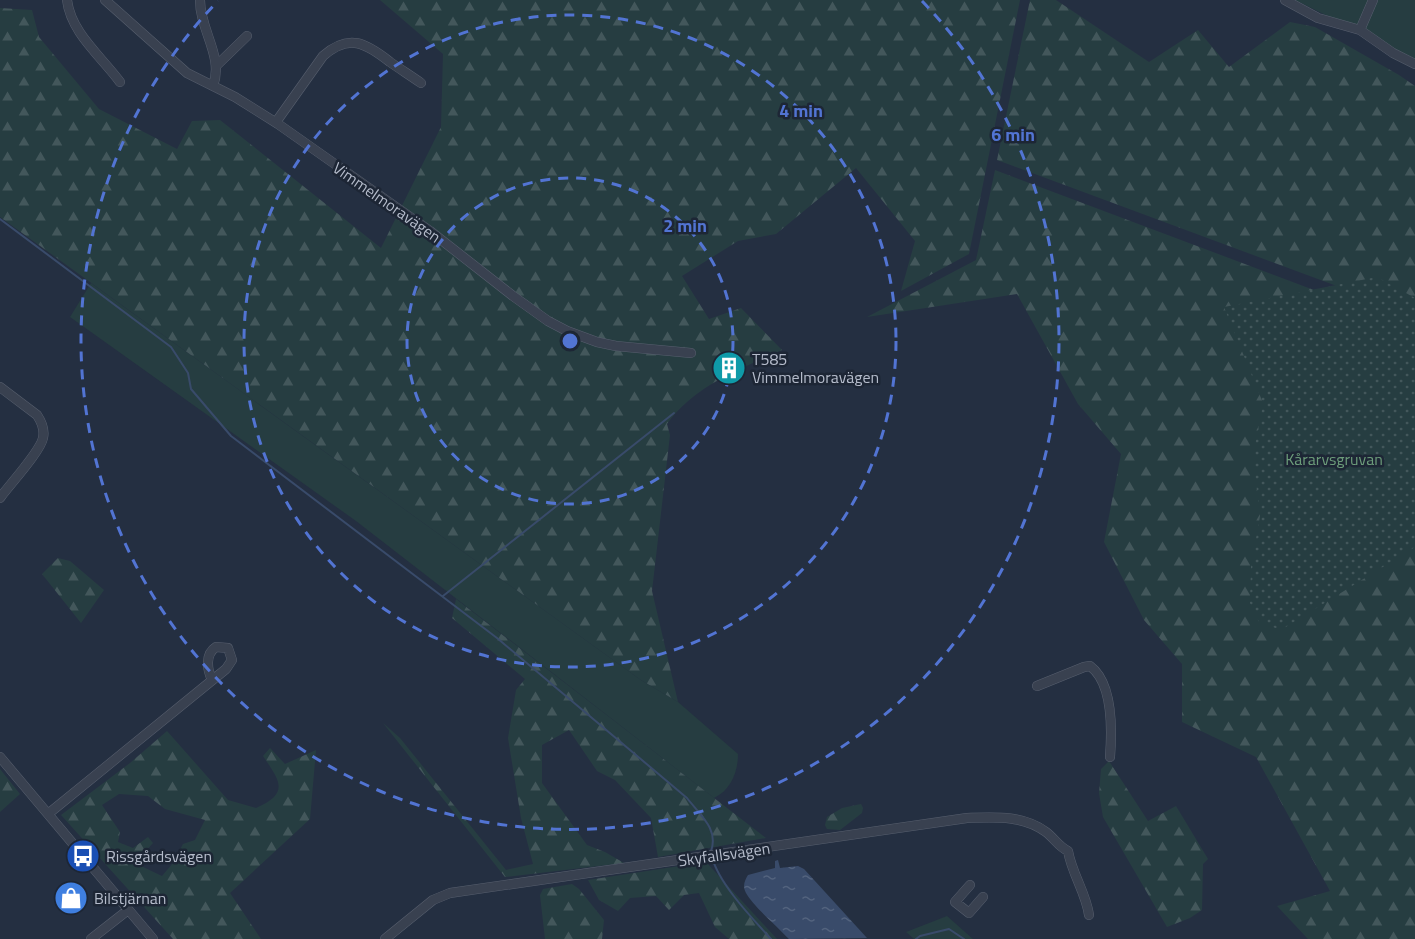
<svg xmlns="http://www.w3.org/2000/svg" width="1415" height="939" font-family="'Titillium Web',sans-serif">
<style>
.green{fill:#263d41}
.forest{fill:url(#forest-firs);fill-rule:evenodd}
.park{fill:url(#park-dots)}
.water{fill:url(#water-ripples)}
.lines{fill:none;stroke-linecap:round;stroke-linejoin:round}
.stream{stroke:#394b6a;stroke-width:2}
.minor-casing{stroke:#575f6e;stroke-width:10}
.minor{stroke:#394150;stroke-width:9}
.ring{fill:none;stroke:#5274d3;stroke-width:3;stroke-dasharray:10 8}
.labels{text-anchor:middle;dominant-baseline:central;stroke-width:5;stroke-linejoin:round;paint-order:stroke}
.street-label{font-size:16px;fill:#b5bccb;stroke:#1d2635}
.poi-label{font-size:16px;fill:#b5bccb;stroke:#1d2635;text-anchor:start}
.park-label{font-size:16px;fill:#6c9c7a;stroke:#1d2635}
.centre{fill:#5274d3;stroke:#1d2635;stroke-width:3}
.ring-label{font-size:18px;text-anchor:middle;font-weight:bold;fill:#5274d3;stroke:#1d2635;stroke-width:5;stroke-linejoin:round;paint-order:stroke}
</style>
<defs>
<pattern id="forest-firs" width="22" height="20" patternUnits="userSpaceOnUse" patternTransform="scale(1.5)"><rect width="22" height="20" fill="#263d41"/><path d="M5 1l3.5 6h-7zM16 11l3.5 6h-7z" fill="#43575b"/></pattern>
<pattern id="park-dots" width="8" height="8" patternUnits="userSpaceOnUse" patternTransform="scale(1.5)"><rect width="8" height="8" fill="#263d41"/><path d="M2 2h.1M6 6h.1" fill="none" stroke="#43575b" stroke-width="1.8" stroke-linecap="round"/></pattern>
<pattern id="water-ripples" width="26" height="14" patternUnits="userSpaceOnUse" patternTransform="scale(1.5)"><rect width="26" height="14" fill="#394b6a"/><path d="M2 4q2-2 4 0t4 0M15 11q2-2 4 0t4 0" fill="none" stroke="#53637e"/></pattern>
</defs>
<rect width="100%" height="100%" fill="#242f41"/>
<path class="green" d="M1295,0h120v59z
M91,283l550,397 37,22 60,52c0,18 -7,36 -24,44l-358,-277 -286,-204z
M947,916l26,23h-59l-8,-7z"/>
<path class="forest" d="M380,0h640l-51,254 -68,37 14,-50 -59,-73 -80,66 -38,7 -56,35 27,43 32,-11 41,42c-42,19 -88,36 -115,74l3,11 -18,156 26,111 -37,-22 -641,-463v-209l32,2 7,27 60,72 78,40 15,-28 28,-1 161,128 60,-121 2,-73z
M1030,0h26l93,62 49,-32 31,37 61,-45 25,5 84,48 16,11v229l-418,-155z
M995,170l420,158v611h-107l-31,-33 53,-15 -74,-134 -74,-35v-58l-38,-44 -40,-78 17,-88 -43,-50 -61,-110 -150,23 109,-57z
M58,558l12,3 34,29 -23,33 -39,-49z
M456,599l310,239 -108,19 -7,-39 -36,-38 -18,-9 -28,-41 -27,15v38l45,62 18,7 19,11 -119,14 -122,-154 17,15 106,132 27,-6 -12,-46 -13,-80 8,-48 9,-11 -73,-61z
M167,731l61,69 28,8c35,-15 23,-28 7,-52l7,-8 15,16 31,-14 -6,69 -80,74 31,46h-88l-112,-124 69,-52zM119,794l29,2 17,13 40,11 -10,20 -12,4 -10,19 -11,13 -19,-9v-13l10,-11 -5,-6 -15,11 -15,-6 2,-10 -18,-27z
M1109,761l39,60 28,-15 32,53 -5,5 -1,46 -12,8 -23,9 -64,-110 -4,-24 2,-24z
M0,769l20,25 -20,18z
M861,804l2,4 -1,5 -22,17 -13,-1 -2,-4 2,-8 15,-9z
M706,862l71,77h-48l-14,-12 -16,-34 -15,2 -15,15 -13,-14 -26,2 -12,13 -19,-11 -11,-20z
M572,884l7,5 25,31 -2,19h-57l-5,-44 3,-6z"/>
<path class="park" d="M1377,277l38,21v249l-134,83 -22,-8 -9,-19 1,-36 9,-51 -7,-59 10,-54 -39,-96z"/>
<path class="water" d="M778,860l2,8 18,-2 6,3 63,69 -78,1c-11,-12 -36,-33 -43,-46 -4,-7 -1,-13 2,-18l27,-7v-7z"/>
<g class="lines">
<path class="stream" d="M0,219l171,128 17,26 3,16 40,47 266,202 190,160c13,17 32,31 24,53
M443,596l231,-183
M712,857c7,27 40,61 59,82
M916,939l4,-3 29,-7 15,10"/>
<defs>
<path id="minor" d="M67,0c4,33 34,56 53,82
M105,0l82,73 48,24 43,27 152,107 83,65 35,25 19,10 30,11 19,4 75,7
M200,0c0,31 24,56 13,86
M1285,0l33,18 42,12 33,23 22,11
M1360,30l13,-30
M216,66l31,-30
M276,122l47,-66c26,-23 43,-13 67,6 10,7 21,14 31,21
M0,387l37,28c4,6 8,14 6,23 -3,14 -33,46 -43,60
M1037,686l47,-19 6,-1c23,17 22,65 20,91
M0,757l153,182
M48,814l178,-145 6,-9 -4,-12 -12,-1c-11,7 -9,22 -4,33
M970,885l-15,17 14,11 14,-16
M91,939l37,-29
M385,939l48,-39 17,-7 517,-75c28,-1 56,-3 79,14 8,6 13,15 22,19 4,23 18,42 21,64"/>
</defs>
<use href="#minor" class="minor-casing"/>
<use href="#minor" class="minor"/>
</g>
<g class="ring">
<circle cx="570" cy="341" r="163"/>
<circle cx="570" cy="341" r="326"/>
<path d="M922 1A489 489 0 1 1 218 1"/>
</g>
<defs>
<symbol id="building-disc" viewBox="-11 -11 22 22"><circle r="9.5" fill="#0f9aa8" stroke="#1d2635"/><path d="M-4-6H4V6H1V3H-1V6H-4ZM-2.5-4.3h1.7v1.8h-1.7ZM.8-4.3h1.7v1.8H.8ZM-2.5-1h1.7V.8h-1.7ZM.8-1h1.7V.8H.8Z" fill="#fff"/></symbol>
<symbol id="bus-disc" viewBox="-11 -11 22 22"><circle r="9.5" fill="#1a4fb4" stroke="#1d2635"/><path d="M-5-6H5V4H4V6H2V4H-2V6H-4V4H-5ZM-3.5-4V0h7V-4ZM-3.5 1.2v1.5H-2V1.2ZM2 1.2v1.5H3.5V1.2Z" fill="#fff"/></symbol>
<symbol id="shop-disc" viewBox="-11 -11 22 22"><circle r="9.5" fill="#3f7fe0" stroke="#1d2635"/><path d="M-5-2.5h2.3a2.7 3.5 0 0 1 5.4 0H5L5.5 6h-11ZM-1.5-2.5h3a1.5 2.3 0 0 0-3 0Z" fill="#fff"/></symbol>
</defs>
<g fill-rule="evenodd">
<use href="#building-disc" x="710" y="349" width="38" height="38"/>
<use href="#bus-disc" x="64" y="837" width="38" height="38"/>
<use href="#shop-disc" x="52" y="879" width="38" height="38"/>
</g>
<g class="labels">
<g class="street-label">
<text transform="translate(387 202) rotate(35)">Vimmelmoravägen</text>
<text transform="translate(724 854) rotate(-8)">Skyfallsvägen</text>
</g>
<g class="poi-label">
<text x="752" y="359">T585<tspan x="752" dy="18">Vimmelmoravägen</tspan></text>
<text x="106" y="856">Rissgårdsvägen</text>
<text x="94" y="898">Bilstjärnan</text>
</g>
<g class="park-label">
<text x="1334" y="459">Kårarvsgruvan</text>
</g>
</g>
<circle cx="570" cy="341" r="9" class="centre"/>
<g class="ring-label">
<text x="801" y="117">4 min</text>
<text x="1013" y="141">6 min</text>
<text x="685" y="232">2 min</text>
</g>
</svg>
